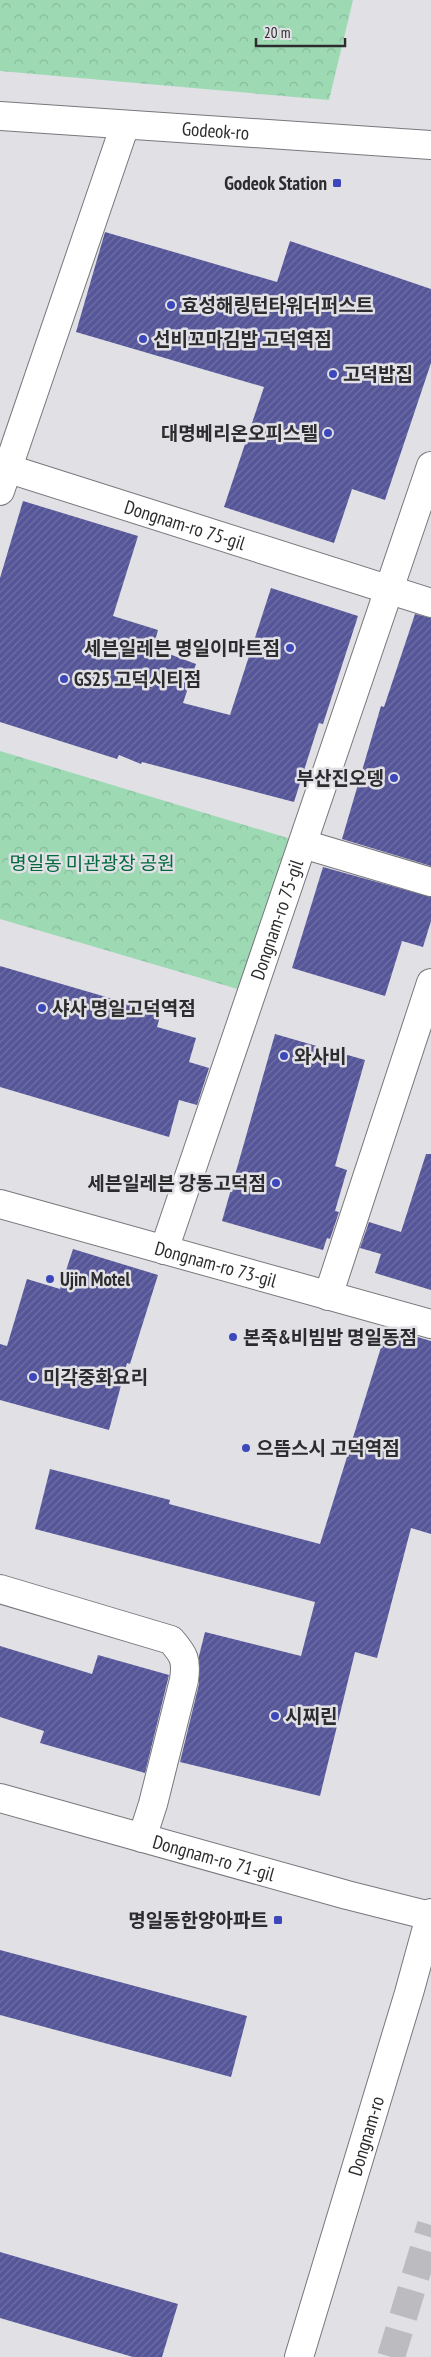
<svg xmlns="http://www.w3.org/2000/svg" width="431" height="2357" font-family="'PT Sans Narrow','Noto Sans KR',sans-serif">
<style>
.forest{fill:url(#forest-crowns)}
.building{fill:url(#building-hatch)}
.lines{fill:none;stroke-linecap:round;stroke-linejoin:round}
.highway-tunnel{stroke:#bcbcc0;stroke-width:28;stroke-dasharray:28 14;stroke-linecap:butt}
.minor-casing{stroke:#77787c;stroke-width:30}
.major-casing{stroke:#77787c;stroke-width:30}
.minor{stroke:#fff;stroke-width:28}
.major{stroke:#fff;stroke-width:28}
.poi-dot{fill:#3b47bb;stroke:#e0e0e5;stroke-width:2}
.labels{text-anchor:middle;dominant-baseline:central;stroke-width:5;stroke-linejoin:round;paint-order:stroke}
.street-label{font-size:19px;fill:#2c2c2e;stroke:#e0e0e5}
.poi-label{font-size:19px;font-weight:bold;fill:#2c2c2e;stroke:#e0e0e5;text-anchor:start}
.park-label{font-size:19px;fill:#00693d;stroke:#e0e0e5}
</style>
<defs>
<pattern id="forest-crowns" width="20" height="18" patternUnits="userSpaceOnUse" patternTransform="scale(1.25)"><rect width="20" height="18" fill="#9ddab4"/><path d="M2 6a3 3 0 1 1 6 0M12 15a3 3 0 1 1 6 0" fill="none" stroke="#87bb9b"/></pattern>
<pattern id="building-hatch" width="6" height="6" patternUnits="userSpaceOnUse" patternTransform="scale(1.25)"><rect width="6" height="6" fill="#559"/><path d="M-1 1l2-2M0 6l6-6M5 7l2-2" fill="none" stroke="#7070a3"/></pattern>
</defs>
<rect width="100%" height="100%" fill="#e0e0e5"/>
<path class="forest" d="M0,0h353l-24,100 -329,-29z
M0,751l291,88 -50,151 -241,-71z"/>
<path class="building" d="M105,232l172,50 13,-41 141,48v74l-46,137 -33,-11 -18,54 -110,-36 40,-120 -188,-55z
M23,501l115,35 -25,80 45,14 -5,18 43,16 -13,39 47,12 41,-127 87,28 -35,108 -4,-1 -25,79 -152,-40 -1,2 -22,-9 -2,4 -117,-37v-144z
M415,614l16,4v248l-89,-27 39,-133 3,1z
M323,867l108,30v24l-8,26 -21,-6 -17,55 -93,-28z
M0,966l161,47 -4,14 39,11 -7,24 20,6 -12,37 -18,-5 -10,37 -169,-50z
M275,1034l90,26 -30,106 12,4 -12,41 4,1 -9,27 -3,-1 -4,12 -101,-29z
M426,1154h5v136l-56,-17 6,-19 -21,-6 9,-26 32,10z
M73,1249l85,26 -28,89 -3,-1 -18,67 -109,-30v-56l7,2 20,-67 33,10z
M387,1328l44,13v193l-20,-6 -34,130 -22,-6 -35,144 -140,-34 19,-78v-28l6,-24 96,24 14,-54 -280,-73 15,-60 120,31 -1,4 151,40z
M0,1646l92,28 6,-19 71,20 -24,98 -105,-30 4,-12 -44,-14z
M0,1950l247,66 -16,61 -231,-62z
M0,2252l178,52 -16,53h-29l-133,-39z"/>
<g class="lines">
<path class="highway-tunnel" d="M391,2357l40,-132"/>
<defs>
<g id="minor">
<path id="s1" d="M0,466l431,137"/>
<path d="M0,491l125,-366"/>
<path d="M303,844l128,38"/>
<path id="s2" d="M0,1204l431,120"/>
<path id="s3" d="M164,1250l267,-784"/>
<path d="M328,1296l103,-313"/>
<path d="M0,1589l171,51c13,15 16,20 13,40l-31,124 -11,34"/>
<path id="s4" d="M0,1798l347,97 83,21"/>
</g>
<g id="major">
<path id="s5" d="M0,116l431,29"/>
<path id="s6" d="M299,2357l110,-364 22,-80"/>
</g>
</defs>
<use href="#minor" class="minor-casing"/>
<use href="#major" class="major-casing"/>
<use href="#minor" class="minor"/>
<use href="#major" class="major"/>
</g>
<g class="poi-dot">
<rect x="332" y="178" width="10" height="10" rx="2.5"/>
<circle cx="171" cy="305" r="5"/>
<circle cx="143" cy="339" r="5"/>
<circle cx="333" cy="374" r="5"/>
<circle cx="328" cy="433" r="5"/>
<circle cx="290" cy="648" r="5"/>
<circle cx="64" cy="679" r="5"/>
<circle cx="394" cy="778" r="5"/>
<circle cx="42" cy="1008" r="5"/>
<circle cx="284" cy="1056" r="5"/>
<circle cx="276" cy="1183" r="5"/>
<circle cx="50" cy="1279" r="5"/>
<circle cx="233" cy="1337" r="5"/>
<circle cx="33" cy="1377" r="5"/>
<circle cx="246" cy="1448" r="5"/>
<circle cx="275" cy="1716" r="5"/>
<rect x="273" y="1915" width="10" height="10" rx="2.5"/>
</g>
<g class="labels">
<g class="street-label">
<text stroke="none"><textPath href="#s5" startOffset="216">Godeok-ro</textPath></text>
<text stroke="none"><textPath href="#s1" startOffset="194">Dongnam-ro 75-gil</textPath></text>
<text stroke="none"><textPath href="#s3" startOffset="349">Dongnam-ro 75-gil</textPath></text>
<text stroke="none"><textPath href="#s2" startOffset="224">Dongnam-ro 73-gil</textPath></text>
<text stroke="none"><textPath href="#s4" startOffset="222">Dongnam-ro 71-gil</textPath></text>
<text stroke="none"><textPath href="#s6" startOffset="231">Dongnam-ro</textPath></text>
</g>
<g class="poi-label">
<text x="327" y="183" text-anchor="end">Godeok Station</text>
<text x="181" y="305">효성해링턴타워더퍼스트</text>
<text x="153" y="339">선비꼬마김밥 고덕역점</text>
<text x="343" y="374">고덕밥집</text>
<text x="318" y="433" text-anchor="end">대명베리온오피스텔</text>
<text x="280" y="648" text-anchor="end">세븐일레븐 명일이마트점</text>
<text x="74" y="679">GS25 고덕시티점</text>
<text x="384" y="778" text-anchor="end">부산진오뎅</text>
<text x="52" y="1008">샤사 명일고덕역점</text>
<text x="294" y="1056">와사비</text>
<text x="266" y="1183" text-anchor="end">세븐일레븐 강동고덕점</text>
<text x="60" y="1279">Ujin Motel</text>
<text x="243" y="1337">본죽&amp;비빔밥 명일동점</text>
<text x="43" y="1377">미각중화요리</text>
<text x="256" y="1448">으뜸스시 고덕역점</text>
<text x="285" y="1716">시찌린</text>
<text x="268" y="1920" text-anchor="end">명일동한양아파트</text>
</g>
<g class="park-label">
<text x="92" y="863">명일동 미관광장 공원</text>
</g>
</g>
<path d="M256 38v8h89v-8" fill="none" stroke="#2c2c2e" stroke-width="2.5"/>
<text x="264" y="38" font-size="15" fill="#2c2c2e" stroke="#e0e0e5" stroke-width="4" paint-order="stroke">20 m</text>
</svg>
